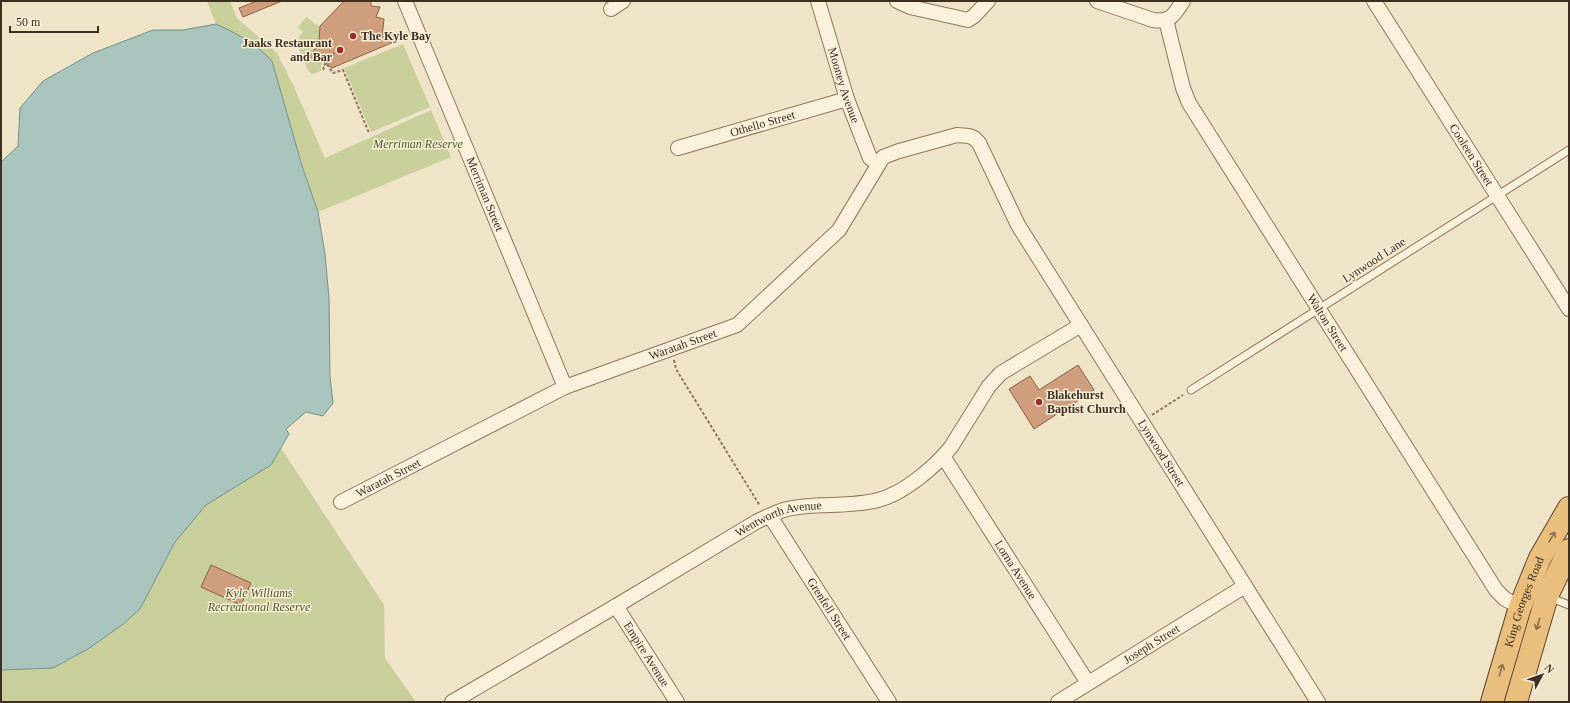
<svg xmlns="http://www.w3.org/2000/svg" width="1570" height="703" font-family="Georgia,serif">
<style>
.green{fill:#c9cf9b}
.water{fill:#a9c4bc;stroke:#6f938a}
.building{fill:#cf9f7d;stroke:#8d5f41}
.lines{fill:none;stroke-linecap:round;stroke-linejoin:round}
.service-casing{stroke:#8d765c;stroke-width:9}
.minor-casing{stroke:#8d765c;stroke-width:16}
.trunk-casing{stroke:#5b4430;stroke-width:24}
.path{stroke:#8d765c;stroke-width:2;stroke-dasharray:3 2;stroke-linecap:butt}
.service{stroke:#faf1dc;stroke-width:7}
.minor{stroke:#faf1dc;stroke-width:14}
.trunk{stroke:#eabe7c;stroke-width:22}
.oneway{stroke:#8b6f49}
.poi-dot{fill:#9e2a2b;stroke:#f7eed8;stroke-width:1.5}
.labels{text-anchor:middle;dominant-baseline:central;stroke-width:3;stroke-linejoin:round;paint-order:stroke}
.poi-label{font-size:12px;font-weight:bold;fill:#3d2e20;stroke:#f7eed8;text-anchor:start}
.street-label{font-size:12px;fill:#3d2e20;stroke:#f7eed8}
.park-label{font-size:12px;font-style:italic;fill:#4d5a26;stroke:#f7eed8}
</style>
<rect width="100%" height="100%" fill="#f0e4c8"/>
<path class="green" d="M207,1h23l7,17 40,35 17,34 31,71 106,-48 20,47 -133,55 -16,-46 -30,-105c-16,-17 -34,-27 -56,-37z
M306,17l15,11 -2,15 -5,7 10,11 -3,4v6l-8,3 -5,-3 -11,-27 2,-7 4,-5 -5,-5z
M403,44l27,63 -59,25 -27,-64z
M281,448l103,157 1,53 31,44h-415v-32l52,-2 35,-19 34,-24 18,-16 35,-67 31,-37 65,-40z"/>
<path class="water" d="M216,24c22,10 40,20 56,37l30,105 16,46 7,42 4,44 1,79 3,26 -10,13 -17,-4 -20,17 3,5 -18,31 -65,40 -31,37 -35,67 -18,16 -34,24 -35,19 -52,2v-508l17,-16 2,-38 23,-27 50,-28 60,-23h30z"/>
<path class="building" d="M257,1h25l-39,16 -4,-9z
M344,1h27v5l9,1 -4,10 8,2 -2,18 10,-5 4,9 -64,27 -12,-9 -1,1 -10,-3 10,-14 1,-17z
M1078,365l16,25 -60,39 -25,-40 21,-13 9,14z
M211,565l40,18 -10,22 -40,-18z"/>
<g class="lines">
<defs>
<path id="service" d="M1191,390l378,-240
M1549,597l20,8"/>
<g id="minor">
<path id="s1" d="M405,1l160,386"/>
<path id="s2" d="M818,1l29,98 23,59 8,6"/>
<path d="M897,1l13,6 58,13 6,-4 14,-15"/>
<path d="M1097,1l56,19c17,3 22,-6 30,-19"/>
<path id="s3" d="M1374,1l195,308"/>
<path d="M611,9l12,-8"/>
<path id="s4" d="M1166,20l17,68 6,15 307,487 9,9 15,8"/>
<path id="s5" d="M678,148l169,-49"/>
<path id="s6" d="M943,456l145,227"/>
<path id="s7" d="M341,502l224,-115 172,-62 102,-95 44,-73 16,-6 58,-16 12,1 5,2 5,5 39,82 300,477"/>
<path id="s8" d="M770,516l119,186"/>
<path id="s9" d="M616,606l61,96"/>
<path id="s10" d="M452,702l164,-96 140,-84c10,-5 20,-10 31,-13 29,-7 61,-1 91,-9 25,-6 57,-33 73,-53l38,-61 12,-13 80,-48"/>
<path id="s11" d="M1058,702l187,-116"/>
</g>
<g id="trunk">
<path id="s12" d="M1492,702l28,-95 20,-49 29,-50"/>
<path d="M1516,702l31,-106 22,-46"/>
</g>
</defs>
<use href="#service" class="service-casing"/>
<use href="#minor" class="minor-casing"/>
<use href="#trunk" class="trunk-casing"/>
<path class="path" d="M326,63l9,-11
M324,70l-1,-3 3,-4 7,10 10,-3 26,63
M674,360l2,9 84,137
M1152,415l31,-20"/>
<use href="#service" class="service"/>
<use href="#minor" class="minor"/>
<use href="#trunk" class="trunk"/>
</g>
<defs><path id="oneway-shaft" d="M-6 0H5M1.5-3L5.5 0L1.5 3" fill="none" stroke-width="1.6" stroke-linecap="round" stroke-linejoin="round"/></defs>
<g class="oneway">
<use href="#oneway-shaft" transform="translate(1552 537) rotate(-60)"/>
<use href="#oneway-shaft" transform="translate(1538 624) rotate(107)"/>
<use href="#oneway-shaft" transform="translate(1501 670) rotate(-74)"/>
</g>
<g class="poi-dot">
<circle cx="353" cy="36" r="4"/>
<circle cx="340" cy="50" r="4"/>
<circle cx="1039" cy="402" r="4"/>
</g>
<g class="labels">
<g class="poi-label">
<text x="361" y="36">The Kyle Bay</text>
<text x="332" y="43" text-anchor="end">Jaaks Restaurant<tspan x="332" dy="14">and Bar</tspan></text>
<text x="1047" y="395">Blakehurst<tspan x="1047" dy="14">Baptist Church</tspan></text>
</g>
<g class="street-label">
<text stroke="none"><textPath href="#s2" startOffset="88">Mooney Avenue</textPath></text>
<text stroke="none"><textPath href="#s5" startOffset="88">Othello Street</textPath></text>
<text stroke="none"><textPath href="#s3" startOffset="182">Cooleen Street</textPath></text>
<text stroke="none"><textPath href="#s1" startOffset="209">Merriman Street</textPath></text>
<text transform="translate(1374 260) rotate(-33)">Lynwood Lane</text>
<text stroke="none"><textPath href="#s4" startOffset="346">Walton Street</textPath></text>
<text stroke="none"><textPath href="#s7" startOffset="377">Waratah Street</textPath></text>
<text stroke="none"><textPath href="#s7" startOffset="1121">Lynwood Street</textPath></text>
<text stroke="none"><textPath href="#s7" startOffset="53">Waratah Street</textPath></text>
<text stroke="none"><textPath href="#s10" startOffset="376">Wentworth Avenue</textPath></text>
<text stroke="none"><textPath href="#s6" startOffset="135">Lorna Avenue</textPath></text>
<text stroke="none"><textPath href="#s12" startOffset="105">King Georges Road</textPath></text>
<text stroke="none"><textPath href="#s8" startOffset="110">Grenfell Street</textPath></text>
<text stroke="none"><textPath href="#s11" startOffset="110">Joseph Street</textPath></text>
<text stroke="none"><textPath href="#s9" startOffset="57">Empire Avenue</textPath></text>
</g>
<g class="park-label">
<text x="418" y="144">Merriman Reserve</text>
<text x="259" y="593">Kyle Williams<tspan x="259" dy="14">Recreational Reserve</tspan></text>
</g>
</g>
<rect width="1570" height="703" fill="none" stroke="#3d2e20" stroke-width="4"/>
<g transform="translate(1542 675) rotate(49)" stroke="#f7eed8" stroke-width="3" paint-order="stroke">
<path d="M0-3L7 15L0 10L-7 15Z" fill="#3d2e20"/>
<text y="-6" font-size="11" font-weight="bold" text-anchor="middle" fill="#3d2e20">N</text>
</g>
<path d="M10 26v6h88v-6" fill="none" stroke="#3d2e20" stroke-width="2"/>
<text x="16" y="26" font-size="12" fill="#3d2e20" stroke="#f7eed8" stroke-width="3" paint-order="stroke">50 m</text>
</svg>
